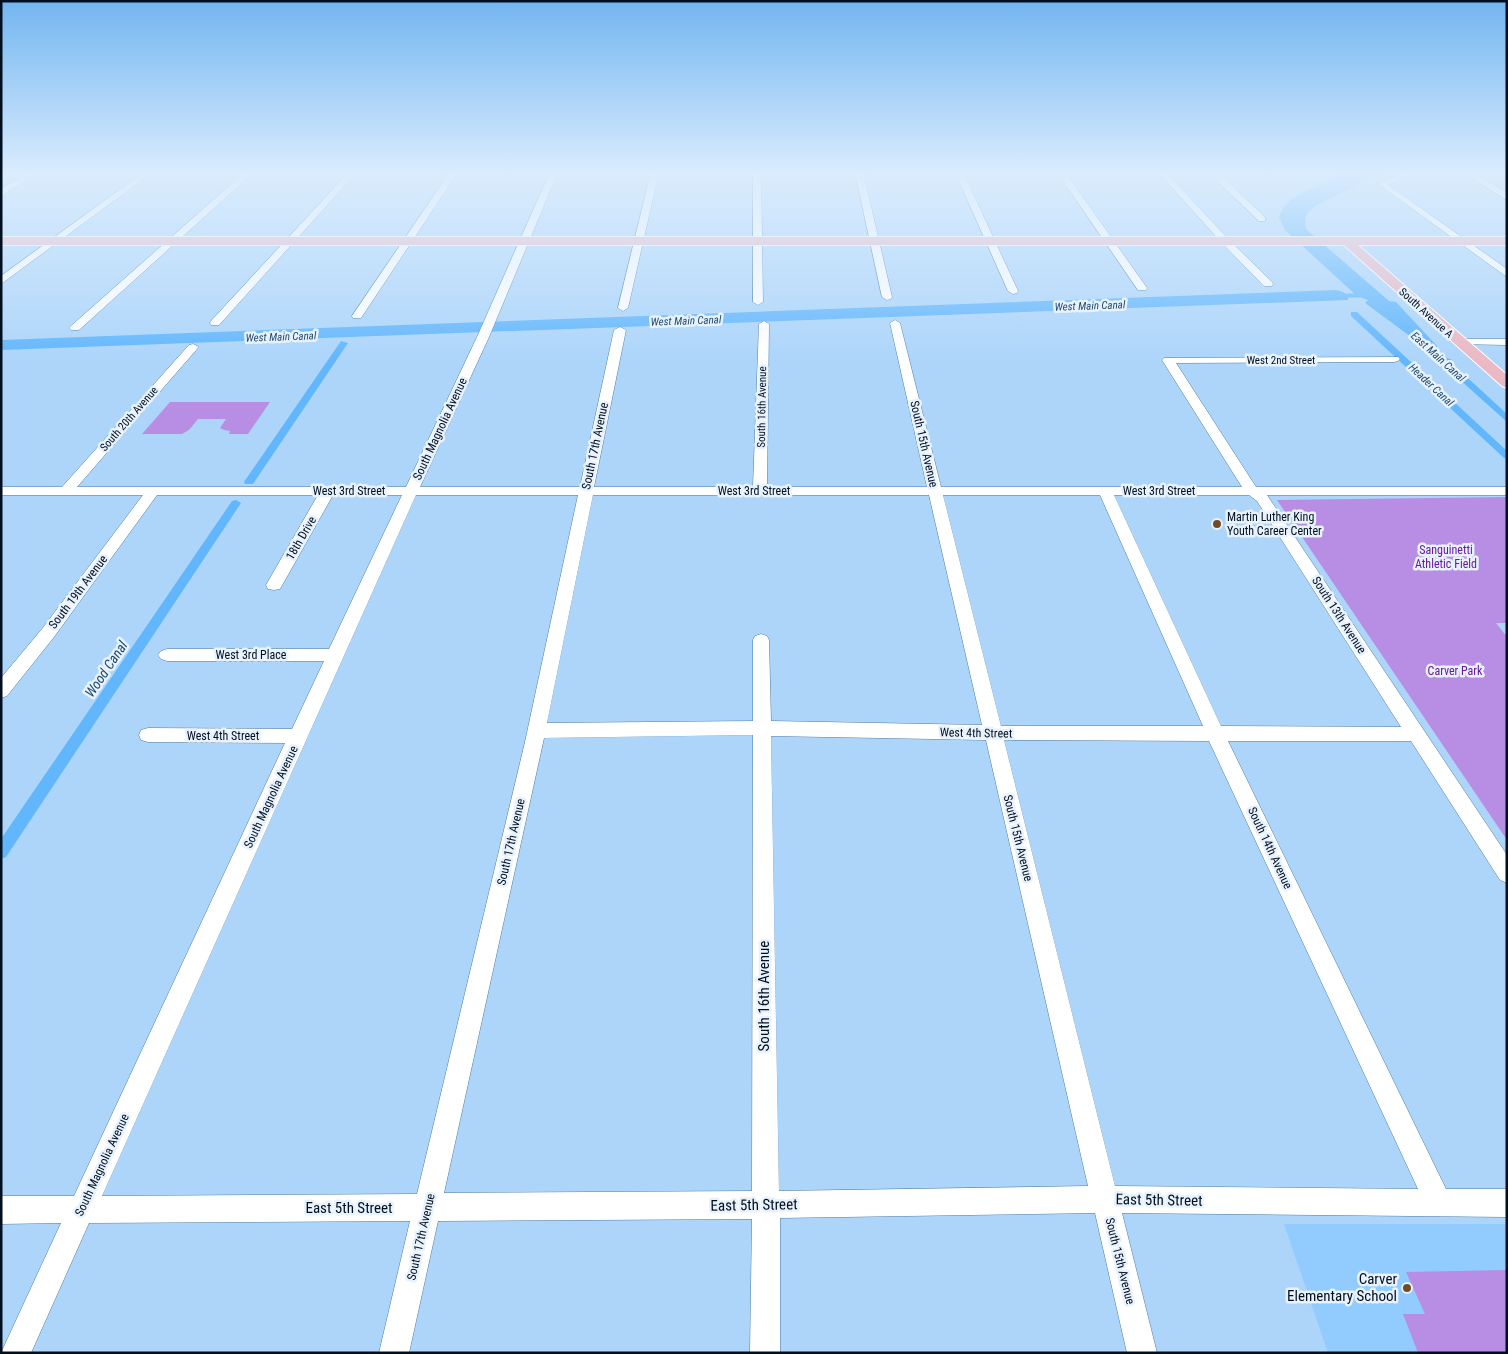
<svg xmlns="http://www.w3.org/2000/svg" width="1508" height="1354" font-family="'Roboto Condensed',sans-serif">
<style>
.built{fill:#92cbfe}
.green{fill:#b88de4}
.water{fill:#62b6fc}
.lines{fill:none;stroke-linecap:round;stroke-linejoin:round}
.canal{fill:#62b6fc;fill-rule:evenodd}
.minor-casing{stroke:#4d7ca6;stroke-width:1}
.major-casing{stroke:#fff;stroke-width:2}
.minor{fill:#fff;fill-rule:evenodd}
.major{fill:#ebb9c4;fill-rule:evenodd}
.poi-dot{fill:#714d27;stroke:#e8f2fc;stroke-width:2}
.labels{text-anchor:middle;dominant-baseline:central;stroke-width:5;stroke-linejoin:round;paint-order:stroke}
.far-water-label{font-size:11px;font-style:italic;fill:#1c486b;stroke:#e8f2fc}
.far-street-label{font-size:11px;fill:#000f1f;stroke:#e8f2fc}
.street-label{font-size:12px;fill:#000f1f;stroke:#e8f2fc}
.poi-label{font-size:12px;fill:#000f1f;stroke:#e8f2fc;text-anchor:start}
.park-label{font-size:12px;fill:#68199c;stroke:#e8f2fc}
.water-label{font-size:14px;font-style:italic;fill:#1c486b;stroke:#e8f2fc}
.near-street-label{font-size:15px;fill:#000f1f;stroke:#e8f2fc}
.near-poi-label{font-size:15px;fill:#000f1f;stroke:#e8f2fc;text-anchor:end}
</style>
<rect width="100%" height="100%" fill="#add5fa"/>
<path class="built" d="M1284,1224h223v129h-179z"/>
<path class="green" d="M170,402h100l-22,32h-19l1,-3 -6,-1 -4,-2 6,-9h-28l-9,11 -7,4h-40z
M1507,497v126h-11l11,14v203l-230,-340z
M1507,1270v83h-89l-15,-39h22l-19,-42z"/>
<path class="water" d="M1350,172h34l-69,34c-9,7 -11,11 -9,23l83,72 7,1 41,44 -2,3 4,6 13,5 -18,1 2,-4c-6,-8 -16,-10 -22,-18l-49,-36 3,-3 -11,-4 -72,-66 -6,-13c8,-25 49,-35 71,-45z
M1336,290l7,2 5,4v4l-1347,50v-10z"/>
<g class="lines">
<path class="canal" d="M1370,293h3v4l-43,1 -4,-2 4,-2z
M1351,312h6l150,139v8l-3,-1 -153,-142z
M341,341l7,2 -95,141h-8l-1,-2z
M1429,348h6l72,66v8l-78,-70z
M236,500l5,3 -235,354 -5,2v-20l231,-338z"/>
<defs>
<path id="minor" d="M29,172h10l-38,24v-7z
M144,172h9l-152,112v-8z
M245,172h9l-175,158h-8l-2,-2 2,-2z
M349,172h8l-138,153h-8l-1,-2 1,-2z
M450,172h8l-97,146h-8l-1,-2z
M550,172h8l-69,165 -69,150h160l34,-157 6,-3 6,3 -32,157h159l6,-163 5,-3 5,3 -2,163h160l-37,-164 5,-3 5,3 41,164h301l-80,-127 2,-2 234,-1 2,2 -2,2 -4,1 -218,1 80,124h251v8h-240l240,360v28l-7,-3 -89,-139h-183l218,448h61v28l-385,-4 35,140h-30l-32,-140 -315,5v135h-30l2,-134 -314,2 -29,132h-30l31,-132 -321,2 -58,130h-30l60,-130 -60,1v-28h73l211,-453 -137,-1 -7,-2 -2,-5 2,-5 7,-2 144,1 32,-68h-157l-6,-2 -3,-4 3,-4 6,-2h162l73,-154h-69l-53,94 -6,1 -6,-1 -2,-4 52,-90h-161l-103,142 -47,59 -6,2v-20l41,-49 101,-134h-142v-8h61l127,-142 4,-1 6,3 -2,2 -120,138h329l71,-150zM416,495h162l-53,247 -108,452 -315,2zM593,495h336l53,230 -211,-4 -2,-81 -2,-4 -6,-2 -6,2 -2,4v81l-206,2zM943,495h157l103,231h-202zM1114,495h135l8,6 144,226 -180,-1zM753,735l-1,456 -308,2 100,-455zM771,736l215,4 102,446 -309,5zM1004,740l205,1 209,448 -303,-3z
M651,172h8l-31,136 -5,3 -5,-3z
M753,172h8l2,130 -5,3 -5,-3z
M855,172h8l29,125 -1,2 -4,1 -5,-3z
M955,172h8l55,119 -1,2 -4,1 -5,-3z
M1057,172h8l82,116 -1,2h-8z
M1158,172h8l62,67 44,43 1,2 -1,2h-8l-42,-43z
M1208,172h9l48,45v4h-6z
M1406,172h11l-29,13 119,84v8l-129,-93z
M1462,172h10l35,21v7z
M1459,339h48v6l-52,-1 -2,-2z"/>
<path id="major" d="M1,237h1506v8h-149l149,130v13l-5,-2 -158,-141h-1343z"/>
</defs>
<use href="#minor" class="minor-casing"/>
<use href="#major" class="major-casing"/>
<use href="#minor" class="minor"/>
<use href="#major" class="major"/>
</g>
<linearGradient id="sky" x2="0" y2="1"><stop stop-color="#72b5f0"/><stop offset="0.48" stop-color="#daecfd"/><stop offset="1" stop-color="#daecfd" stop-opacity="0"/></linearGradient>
<rect width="1508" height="362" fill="url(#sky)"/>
<g class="poi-dot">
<circle cx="1217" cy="524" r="5"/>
<circle cx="1407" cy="1288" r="5"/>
</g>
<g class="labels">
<g class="far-water-label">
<text transform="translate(1090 306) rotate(-2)">West Main Canal</text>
<text transform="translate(686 321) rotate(-2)">West Main Canal</text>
<text transform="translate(281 337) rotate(-2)">West Main Canal</text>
<text transform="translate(1438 357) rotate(42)">East Main Canal</text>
<text transform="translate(1431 385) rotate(43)">Header Canal</text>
</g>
<g class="far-street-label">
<text transform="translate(1426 313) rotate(42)">South Avenue A</text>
<text x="1281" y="360">West 2nd Street</text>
<text transform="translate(762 407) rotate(-89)">South 16th Avenue</text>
<text transform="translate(129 419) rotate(-49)">South 20th Avenue</text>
</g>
<g class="street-label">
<text transform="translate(440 429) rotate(-65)">South Magnolia Avenue</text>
<text transform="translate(924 444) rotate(77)">South 15th Avenue</text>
<text transform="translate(595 446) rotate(-78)">South 17th Avenue</text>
<text x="349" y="491">West 3rd Street</text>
<text x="754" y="491">West 3rd Street</text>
<text x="1159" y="491">West 3rd Street</text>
<text transform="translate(301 538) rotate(-60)">18th Drive</text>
<text transform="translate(78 592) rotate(-53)">South 19th Avenue</text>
<text transform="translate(1339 615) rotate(57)">South 13th Avenue</text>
<text x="251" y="655">West 3rd Place</text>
<text transform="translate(976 733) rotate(1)">West 4th Street</text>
<text x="223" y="736">West 4th Street</text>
<text transform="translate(271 797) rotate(-65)">South Magnolia Avenue</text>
<text transform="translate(1018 838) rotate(76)">South 15th Avenue</text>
<text transform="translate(511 842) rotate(-77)">South 17th Avenue</text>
<text transform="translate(1270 848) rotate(65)">South 14th Avenue</text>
<text transform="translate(102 1165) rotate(-65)">South Magnolia Avenue</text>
<text transform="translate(421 1237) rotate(-77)">South 17th Avenue</text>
<text transform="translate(1120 1261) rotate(76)">South 15th Avenue</text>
</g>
<g class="poi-label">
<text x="1227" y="517">Martin Luther King<tspan x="1227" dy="14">Youth Career Center</tspan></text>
</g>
<g class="park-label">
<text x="1446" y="550">Sanguinetti<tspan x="1446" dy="14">Athletic Field</tspan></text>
<text x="1455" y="671">Carver Park</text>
</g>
<g class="water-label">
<text transform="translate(106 669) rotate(-56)">Wood Canal</text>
</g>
<g class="near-street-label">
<text transform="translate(764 996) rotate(-90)">South 16th Avenue</text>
<text transform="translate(1159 1200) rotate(1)">East 5th Street</text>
<text transform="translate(754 1205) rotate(-1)">East 5th Street</text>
<text x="349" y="1208">East 5th Street</text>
</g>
<g class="near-poi-label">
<text x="1397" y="1279">Carver<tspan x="1397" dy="17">Elementary School</tspan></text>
</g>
</g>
<rect width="1508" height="1354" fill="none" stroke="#000f1f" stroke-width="5"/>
</svg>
